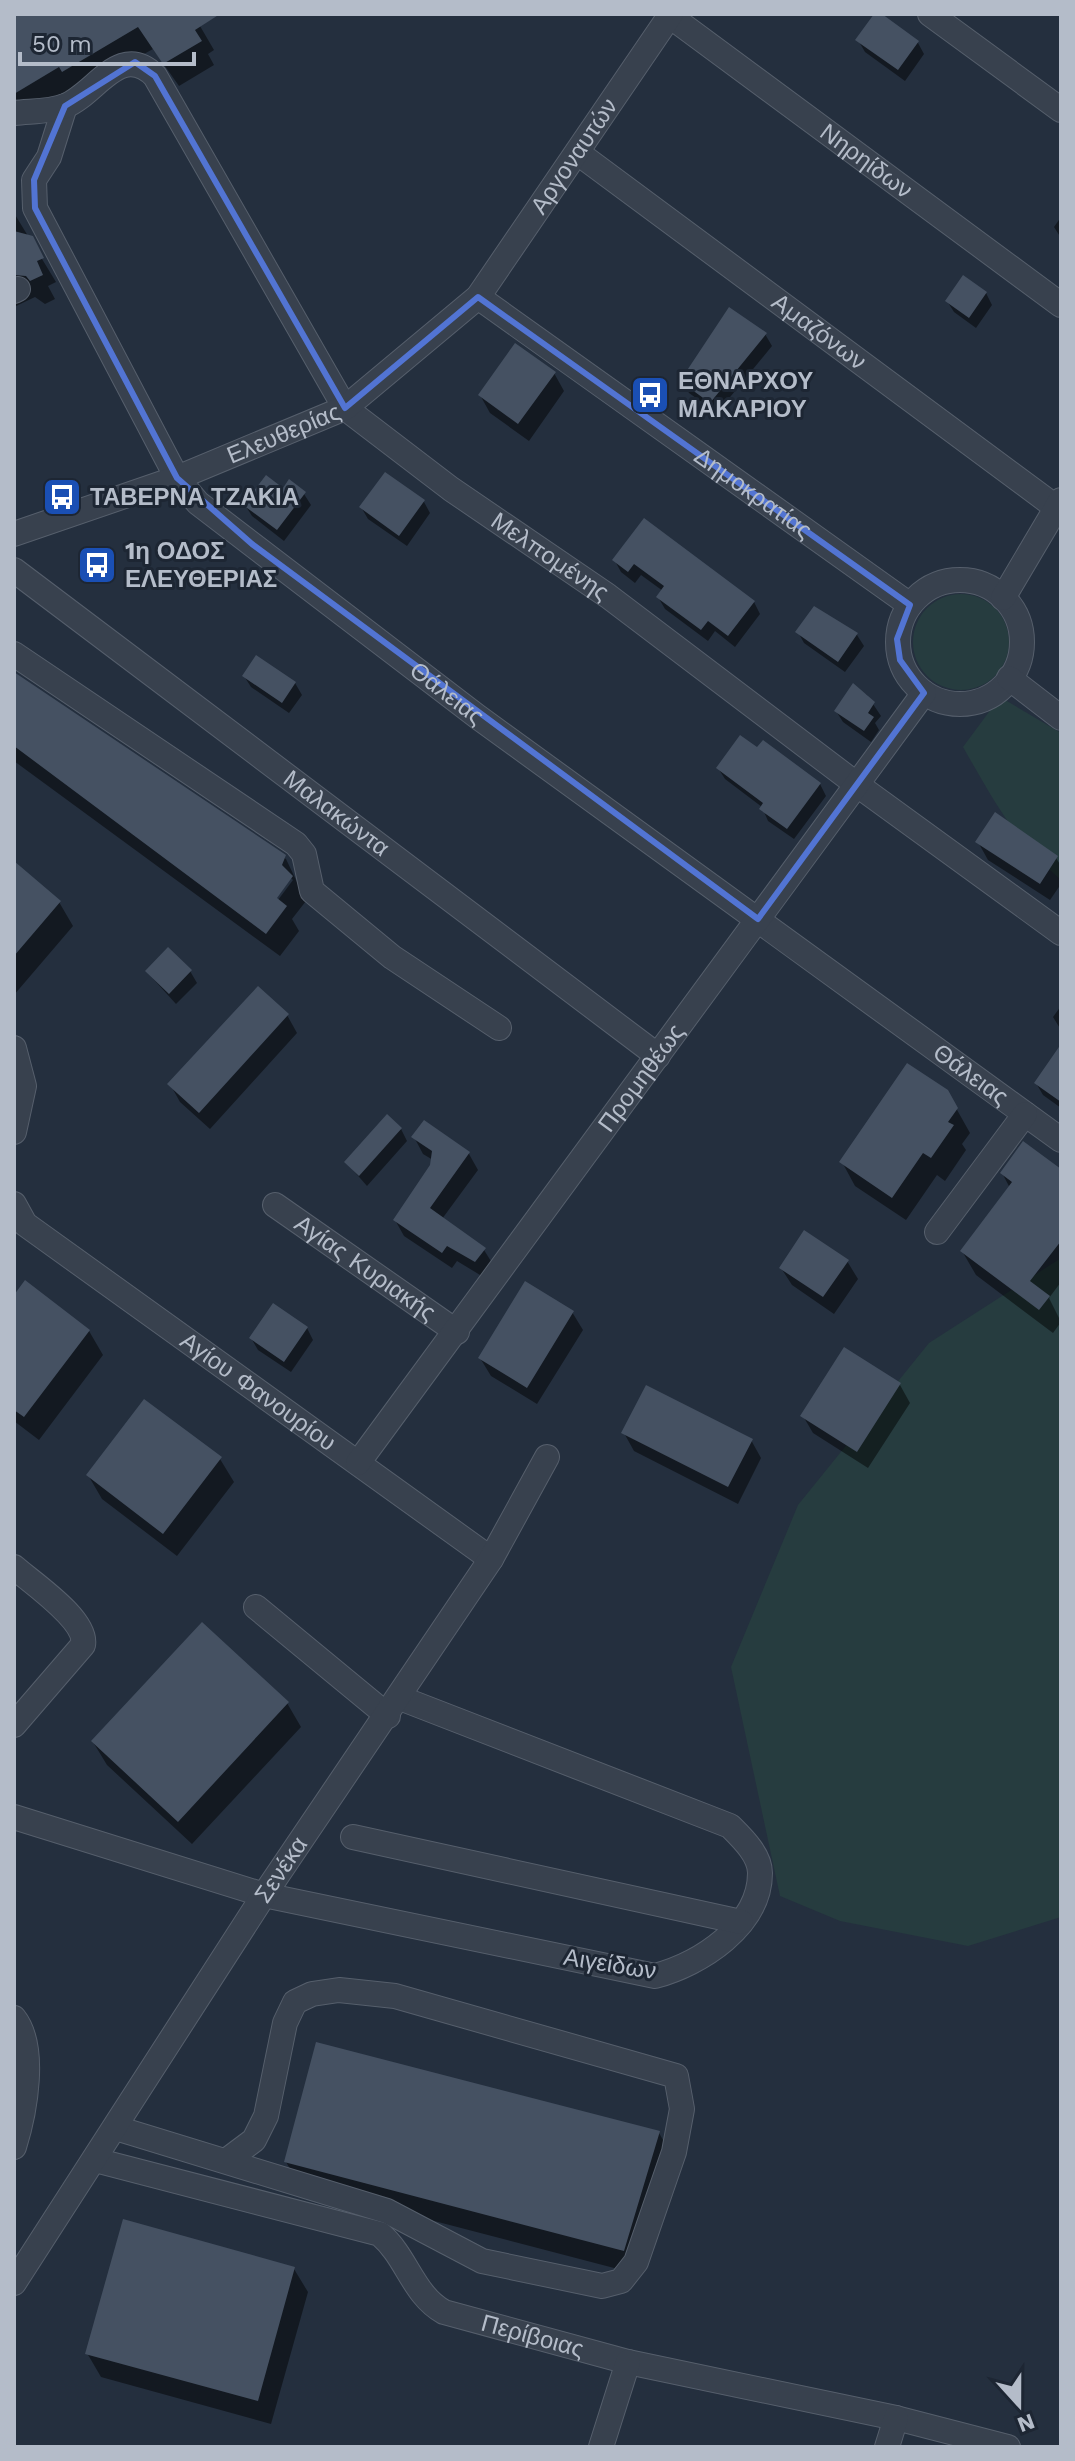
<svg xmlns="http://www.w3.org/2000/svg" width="1075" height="2461" font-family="'Work Sans',sans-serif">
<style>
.green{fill:#263c3f}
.shadow{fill:#0007;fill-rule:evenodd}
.building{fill:#455162}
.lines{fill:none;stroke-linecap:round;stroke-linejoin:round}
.minor-casing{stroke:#565f6c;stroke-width:26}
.minor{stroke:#38414e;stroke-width:24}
.marked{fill:none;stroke:#5274d3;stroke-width:6;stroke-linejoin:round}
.labels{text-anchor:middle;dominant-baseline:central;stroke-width:6;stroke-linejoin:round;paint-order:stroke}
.street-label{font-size:24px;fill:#b4bcc9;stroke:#1d2633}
.poi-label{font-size:24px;font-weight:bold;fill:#b4bcc9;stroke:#1d2633;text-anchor:start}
</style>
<rect width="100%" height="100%" fill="#242f3e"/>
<path class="green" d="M913 642a48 48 0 1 1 96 0a48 48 0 1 1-96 0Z
M1000,697l61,36v147c-48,-42 -67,-79 -98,-133z
M1061,1258v659l-93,29 -128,-25 -60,-25 -49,-229 67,-162 131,-162z"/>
<path class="shadow" d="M14,14h179l21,36 -6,4 6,11 -35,21 -26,-37 -139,77z
M878,14l40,29 6,11 -19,27 -40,-29 -7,-12z
M14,213l42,69 -8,4 7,13 -10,5 -10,-7 -21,10z
M1061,217v21l-7,-11z
M986,293l6,12 -16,23 -22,-16 -7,-11z
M765,334l7,12 -55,67 -28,-20 -7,-12z
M554,373l10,18 -35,50 -39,-28 -10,-18z
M283,490l21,4 7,11 -27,36 -32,-25 -7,-11z
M424,502l6,11 -23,33 -39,-27 -7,-12z
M644,521l110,81 6,12 -25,33 -20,-16 -7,10 -43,-32 -7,-12 5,-6 -22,-16 -6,8 -14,-11 -6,-11z
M814,608l43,27 7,11 -19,26 -41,-29 -6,-11z
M14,675l272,184 20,42 -14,18 7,12 -19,25 -266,-195zM290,877l3,3 -21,28 -3,-3z
M244,676l51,7 7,12 -13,18 -38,-26z
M853,686l14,9 14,21 -6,7 4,7 -8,12 -28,-20 -7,-11z
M718,768l102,16 6,12 -32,43 -26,-18 -6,-14 -37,-28z
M978,842l78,16 5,8v18l-11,16 -62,-40z
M14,863l45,39 14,24 -59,69z
M190,971l7,12 -21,21 -29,-32z
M1061,1006v24l-8,-13z
M287,1015l10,18 -87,96 -30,-27 -10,-18z
M1061,1047v61l-18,-13 -7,-12z
M947,1092l23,41 -8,11 4,6 -21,31 -8,-6 -31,45 -51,-34 -13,-24z
M424,1123l45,31 9,16 -36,49 42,31 10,16 -9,12 -28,-17 -5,7 -48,-32 -9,-16 37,-54 1,-6 -10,-6 -9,-17z
M401,1129l6,12 -40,45 -21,-24z
M1061,1172v110l-12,16 12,24 -8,11 -77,-58 -14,-24 48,-63 -8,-15z
M847,1261l11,18 -24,35 -42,-29 -11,-17z
M14,1298l75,33 14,24 -64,85 -25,-19z
M572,1312l11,18 -46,74 -46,-28 -11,-18z
M307,1328l6,12 -22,32 -33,-22 -7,-12z
M900,1385l10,18 -42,65 -55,-35 -10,-17z
M624,1433l127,7 10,18 -23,46 -104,-53z
M220,1459l14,23 -57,74 -75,-57 -14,-24z
M287,1703l14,24 -109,117 -85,-79 -14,-23z
M659,2133l14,24 -36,117 -337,-88 -14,-24z
M294,2269l14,23 -37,132 -170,-47 -14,-24z"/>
<path class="building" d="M14,14h206l-25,16 7,11 -39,23 -25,-37 -76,45 -3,-5 -45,27z
M874,14h8l37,27 -21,29 -43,-30z
M14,231l19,5 11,22 -7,3 6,14 -13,6 -4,-5 -12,-1z
M963,275l24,17 -18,26 -24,-17z
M729,307l38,26 -57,70 -30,-22z
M515,343l41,29 -38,52 -40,-29z
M385,472l40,28 -26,36 -40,-29z
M266,475l17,13 6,-9 17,13 -29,38 -34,-25z
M644,518l111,83 -27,35 -20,-15 -7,9 -45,-33 8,-11 -30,-22 -6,8 -16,-12z
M814,606l44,27 -20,29 -43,-30z
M256,655l40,27 -14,21 -40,-27z
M14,672l272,183 -4,10 11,11 -16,22 10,8 -21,28 -252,-188z
M853,683l22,19 -7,11 6,4 -10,14 -30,-20z
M740,735l17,12 6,-7 58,43 -34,46 -28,-20 4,-6 -47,-35z
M995,812l63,44 -18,28 -65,-42z
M14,861l47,40 -47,55z
M168,947l24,23 -23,24 -24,-23z
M258,986l31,28 -90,99 -32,-29z
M1061,1044v58l-27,-19z
M907,1063l41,27 10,18 -10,14 6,3 -23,33 -8,-5 -31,45 -53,-36z
M387,1114l15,14 -43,48 -15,-14z
M424,1120l46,32 -40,56 56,40 -11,14 -28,-16 -5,7 -49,-33 37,-55 2,-14 -21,-14z
M1023,1141l38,28v72l-31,40 20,15 -11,14 -79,-59 52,-69 -12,-9z
M804,1230l45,30 -26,37 -44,-29z
M25,1280l65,50 -66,87 -10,-7v-115z
M525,1281l49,30 -47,77 -49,-30z
M273,1303l35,24 -24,35 -35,-24z
M844,1347l57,36 -44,69 -57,-36z
M646,1385l107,54 -25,48 -107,-54z
M144,1399l78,58 -59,77 -77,-59z
M202,1622l87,80 -111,120 -87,-81z
M316,2042l344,89 -36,120 -340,-89z
M123,2219l172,48 -37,134 -173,-47z"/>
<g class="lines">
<defs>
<g id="minor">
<path d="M930,14l131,96"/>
<path id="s1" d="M670,16l391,289"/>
<path id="s2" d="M65,106l-16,51 -15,23 1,28 142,270 21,25 280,214 583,423"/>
<path id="s3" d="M14,113c16,-2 36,-1 51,-7 31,-12 55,-65 90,-30l190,332 106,81 157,107 248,188 205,149"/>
<path id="s4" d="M578,153l483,358"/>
<path d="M14,291l4,-2"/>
<path id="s5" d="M478,297l432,308"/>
<path id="s6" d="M14,534l163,-56 168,-70 133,-111 193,-283"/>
<path id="s7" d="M14,570l644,486"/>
<circle cx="960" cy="642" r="62"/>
<path d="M1003,598l58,-98"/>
<path d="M14,654l282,190 8,10 8,37 80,66 107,71"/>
<path d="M1009,678l52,40"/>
<path d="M14,1048l10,38 -10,46"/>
<path id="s8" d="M14,1204l11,20 466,335"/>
<path id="s9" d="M275,1205l182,127"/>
<path d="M937,1232l88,-118"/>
<path id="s10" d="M358,1463l566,-770"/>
<path d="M14,1567c18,16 74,53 69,78l-69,80"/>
<path d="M256,1607l132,109"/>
<path d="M14,1817l250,78 391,81c45,-12 105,-50 105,-103 0,-18 -18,-35 -30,-47l-330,-128"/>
<path d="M353,1837l388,85"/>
<path d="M14,2018c23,29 11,94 0,129"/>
<path d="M116,2128l271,83 95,50 120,25 19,-5 15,-19 38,-110 8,-43 -6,-33 -281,-80 -56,-6 -27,4 -17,8 -10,21 -19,93 -12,24 -28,21"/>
<path id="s11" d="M95,2160l285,74c27,23 33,61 64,78l184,50 268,56 112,29"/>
<path id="s12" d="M14,2283l250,-388 227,-336 56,-102"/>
<path d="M601,2447l27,-85"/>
<path d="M887,2447l9,-29"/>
</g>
</defs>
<use href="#minor" class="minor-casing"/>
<use href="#minor" class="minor"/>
</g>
<path class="marked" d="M135,62l20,14 190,332 133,-111 432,308 -13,34 3,21 24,33 -166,226 -506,-375 -75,-66 -142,-270 -1,-28 31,-74z"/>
<defs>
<symbol id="bus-square" viewBox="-11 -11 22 22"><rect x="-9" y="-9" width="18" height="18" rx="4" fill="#1a4fb4" stroke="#1d2633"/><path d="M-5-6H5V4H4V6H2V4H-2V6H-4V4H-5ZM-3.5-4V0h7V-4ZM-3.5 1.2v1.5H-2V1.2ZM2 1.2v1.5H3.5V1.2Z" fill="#fff"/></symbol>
</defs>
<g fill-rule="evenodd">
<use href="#bus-square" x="628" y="373" width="44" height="44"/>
<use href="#bus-square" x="40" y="475" width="44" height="44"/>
<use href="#bus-square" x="75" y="543" width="44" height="44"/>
</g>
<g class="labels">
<g class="street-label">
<text stroke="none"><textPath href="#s6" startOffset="698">Αργοναυτών</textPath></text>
<text stroke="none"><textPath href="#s1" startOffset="244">Νηρηίδων</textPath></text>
<text stroke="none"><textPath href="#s4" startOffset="300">Αμαζόνων</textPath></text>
<text stroke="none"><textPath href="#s6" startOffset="288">Ελευθερίας</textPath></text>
<text stroke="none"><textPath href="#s5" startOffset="338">Δημοκρατίας</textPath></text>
<text stroke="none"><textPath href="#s3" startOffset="794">Μελπομένης</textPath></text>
<text stroke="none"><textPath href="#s2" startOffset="760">Θάλειας</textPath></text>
<text stroke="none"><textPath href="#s7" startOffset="404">Μαλακώντα</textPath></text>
<text stroke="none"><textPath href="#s2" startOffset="1408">Θάλειας</textPath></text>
<text stroke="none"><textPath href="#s10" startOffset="478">Προμηθέως</textPath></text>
<text stroke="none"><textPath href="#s9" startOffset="110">Αγίας Κυριακής</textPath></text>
<text stroke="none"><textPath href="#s8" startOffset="310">Αγίου Φανουρίου</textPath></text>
<text stroke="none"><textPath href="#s12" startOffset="492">Σενέκα</textPath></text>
<text transform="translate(610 1964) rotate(9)">Αιγείδων</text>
<text stroke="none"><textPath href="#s11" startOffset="488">Περίβοιας</textPath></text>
</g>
<g class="poi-label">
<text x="678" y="381">ΕΘΝΑΡΧΟΥ<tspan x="678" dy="28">ΜΑΚΑΡΙΟΥ</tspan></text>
<text x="90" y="497">ΤΑΒΕΡΝΑ ΤΖΑΚΙΑ</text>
<text x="125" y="551">1η ΟΔΟΣ<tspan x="125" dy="28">ΕΛΕΥΘΕΡΙΑΣ</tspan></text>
</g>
</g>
<rect width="1075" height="2461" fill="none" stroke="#b4bcc9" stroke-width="32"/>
<g transform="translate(1019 2405) rotate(159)" stroke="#1d2633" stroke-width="6" paint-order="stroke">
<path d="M0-6L14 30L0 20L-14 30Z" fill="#b4bcc9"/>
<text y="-12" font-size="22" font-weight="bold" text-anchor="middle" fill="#b4bcc9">N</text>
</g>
<path d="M20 52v12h174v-12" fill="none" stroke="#b4bcc9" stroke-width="4"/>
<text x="32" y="52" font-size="24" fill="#b4bcc9" stroke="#1d2633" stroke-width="6" paint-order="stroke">50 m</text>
</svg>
